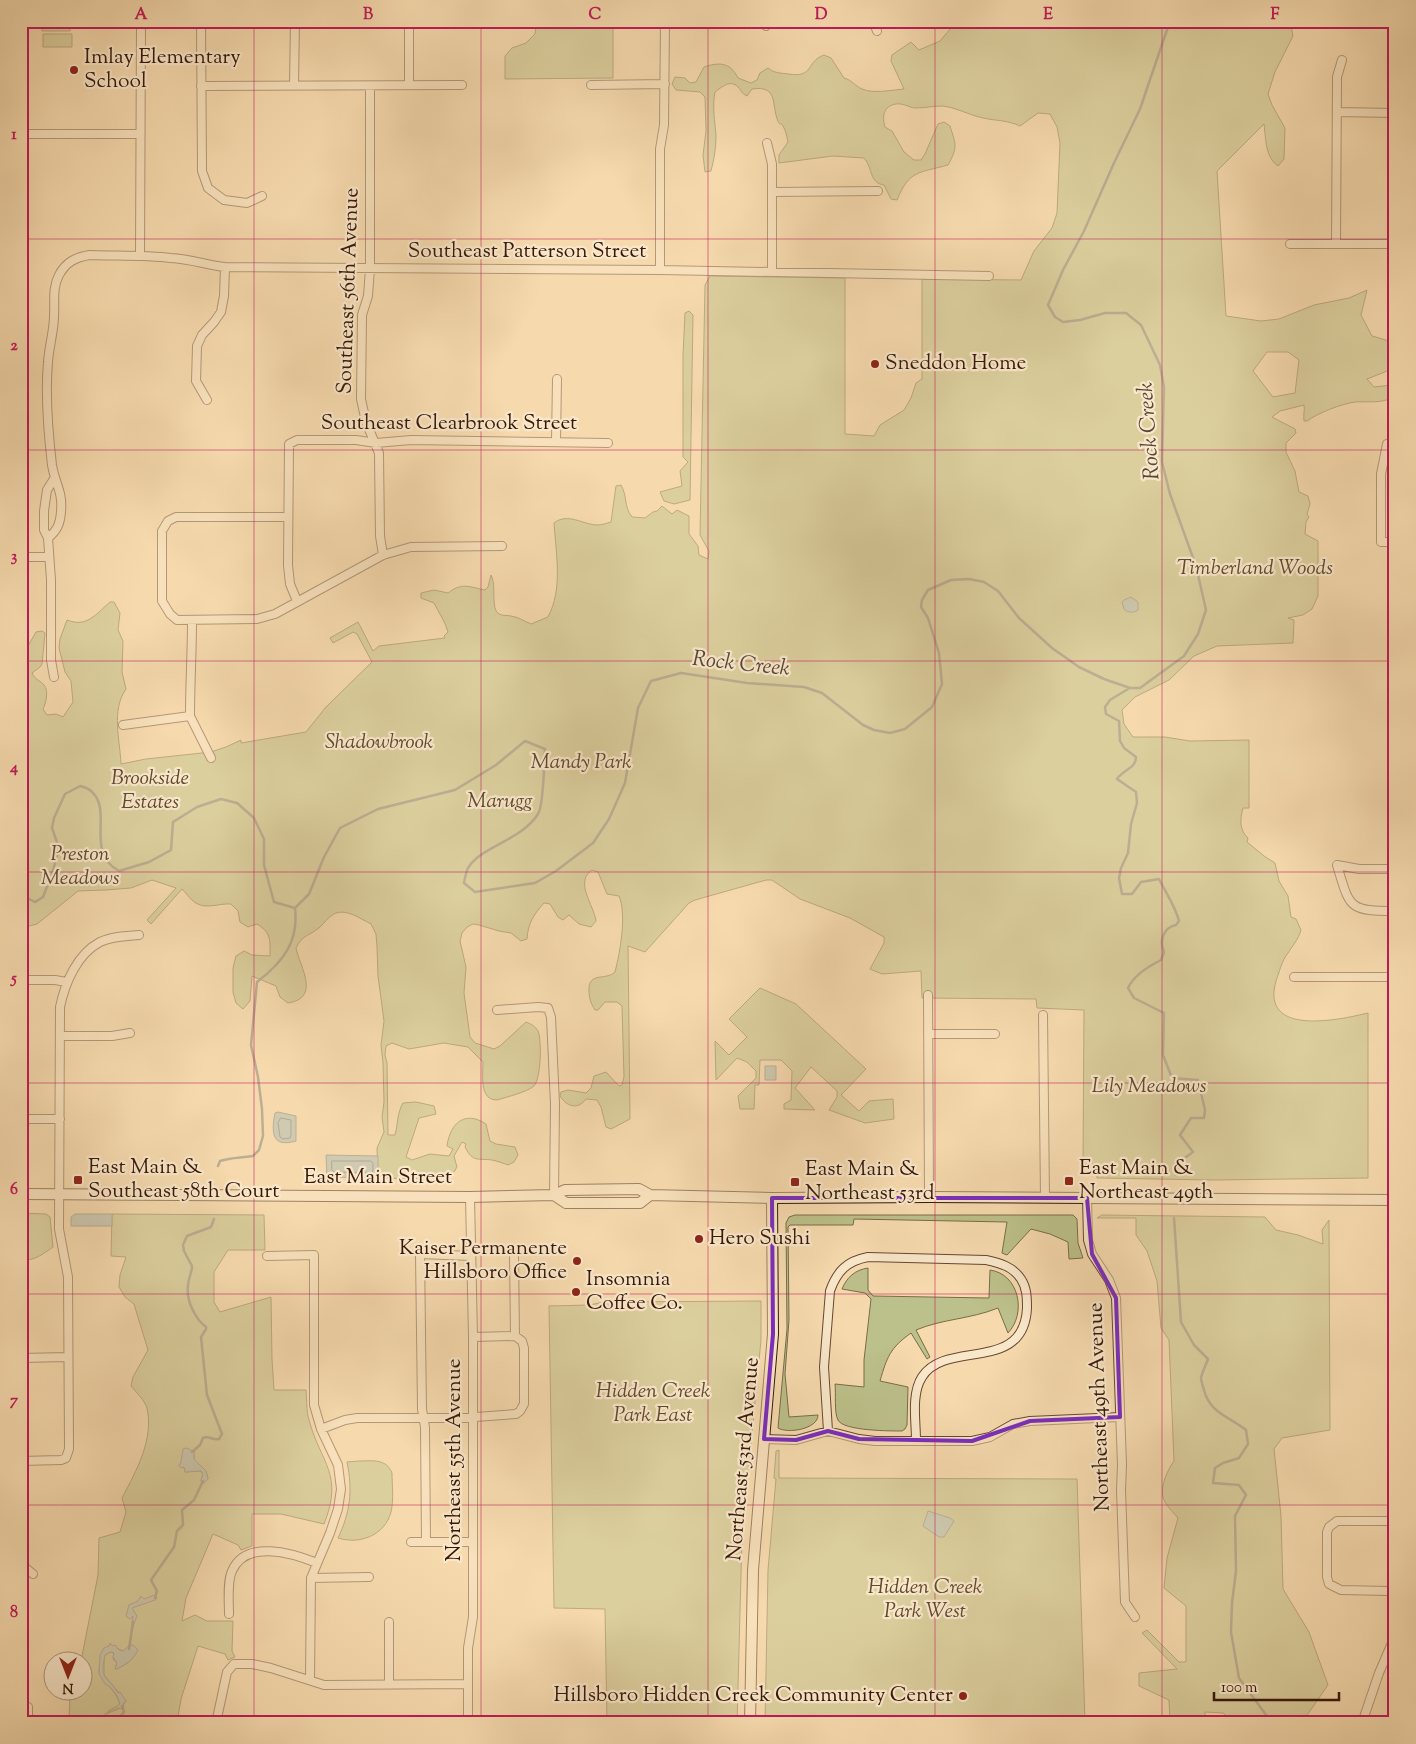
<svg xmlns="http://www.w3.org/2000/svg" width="1416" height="1744" font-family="'Sorts Mill Goudy',serif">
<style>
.green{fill:#bcc08a;stroke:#7a6c49;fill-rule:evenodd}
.water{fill:#a1b8b6;stroke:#777870}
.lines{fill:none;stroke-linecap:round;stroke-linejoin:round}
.shore{stroke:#6c685f;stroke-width:1}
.stream{stroke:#777870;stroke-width:2.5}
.street-casing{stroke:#674832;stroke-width:10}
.secondary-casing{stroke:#371808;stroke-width:12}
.street{stroke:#f9e7ca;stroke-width:8}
.secondary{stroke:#f9e7ca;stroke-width:10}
.marked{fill:none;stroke:#7b2cbf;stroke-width:4;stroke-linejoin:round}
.grid{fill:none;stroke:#c2185b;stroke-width:1;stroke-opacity:0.55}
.poi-dot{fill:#8f2418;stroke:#f9e7ca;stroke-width:2}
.labels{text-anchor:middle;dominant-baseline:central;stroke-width:4.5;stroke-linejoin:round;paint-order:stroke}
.poi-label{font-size:21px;fill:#371808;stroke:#f9e7ca;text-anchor:start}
.street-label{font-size:21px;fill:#371808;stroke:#f9e7ca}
.park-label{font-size:21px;font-style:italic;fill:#5f4a2f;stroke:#f9e7ca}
.water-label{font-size:22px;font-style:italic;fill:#57483c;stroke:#f9e7ca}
.neatline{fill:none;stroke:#c2185b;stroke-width:2}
.grid-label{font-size:16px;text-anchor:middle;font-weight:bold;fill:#c2185b}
</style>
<rect width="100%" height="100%" fill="#f6daae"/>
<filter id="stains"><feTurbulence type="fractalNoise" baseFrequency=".004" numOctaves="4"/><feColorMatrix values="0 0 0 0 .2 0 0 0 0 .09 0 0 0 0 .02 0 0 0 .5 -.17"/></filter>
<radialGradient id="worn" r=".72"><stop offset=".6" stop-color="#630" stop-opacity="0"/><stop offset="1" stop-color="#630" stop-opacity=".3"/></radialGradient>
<path class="green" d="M42,21h28v10h-28z
M534,21h79v57l-108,1v-23l7,-8 14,-5 9,-9 1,-10z
M957,21h333l3,15 -18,36 -7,22 4,11 13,23 -1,31 -6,7c-13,-9 -12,-27 -14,-42l-47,47 9,145 35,5 18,-2 35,-14 35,-7 18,-8 -6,25 11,21 17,5 6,6v21l-28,11 7,8 18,-2 2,12c-13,7 -25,4 -39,5 -14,2 -37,11 -48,19h-3c-1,-6 1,-11 0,-16l-24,6 -8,6 23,12 1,4 -10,10v9l9,19 4,21 9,4 2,8 -3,10 2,3 -3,5 -1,12 13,7v55l-6,13 -9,6 -15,3 6,2 -1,23 -76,3 -23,10 -25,24 -34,17 -13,13 2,14 9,13h32l25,4 59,-1v68h-6c-3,11 -4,22 5,30l-1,4 17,14 11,7 4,18 9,15 3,21 5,2 5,11c-3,10 -8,15 -13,23 -6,7 -9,20 -12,28 -16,56 63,39 92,32v165l-155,2 -116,-2v-14h-14l1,-154 -47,-2 -1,-9 -114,-1 -1,-27 -39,3 -12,-5 14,-26v-6l-34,-19 -50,-19 -28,-19h-6l-71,20 -6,3 -44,49 -17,-6 2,173 -19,10 -5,-2 -5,-20 -4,-7 -11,-1c-8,11 -19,8 -26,-3l1,-4 7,-2 18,3 5,-5 3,-12 12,-4 13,14 3,-1 2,-8 -2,-71 -5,-4h-12l-7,8h-3c-4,-6 -6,-12 -6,-19 -1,-20 17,-10 26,-19 5,-20 12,-57 4,-76l-12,-2 -9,-22 -6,-2c-18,12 2,35 4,51l-5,6 -12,-3 -10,-9 -6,5 -5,-3 -8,-13 -6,-1c-10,11 -16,20 -17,36l-6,2 -10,-8 -12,-2 -20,-6 -6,-1 -6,3 -5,6 -2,8 6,26 -2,26 6,44 5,6 19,6 6,-3 26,-24c5,2 9,4 12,9 4,10 3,47 -4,55 -7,6 -27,11 -37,14 -18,0 -14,-25 -14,-38l-15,-15 -24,-4 -35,6 -17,-6 -6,3 -1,9 2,8 1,72h7c3,-11 2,-22 8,-32l13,-1 18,4 2,8 -17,4 -13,39 6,3 18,-6 19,2 4,-7 -6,-3c3,-23 18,-36 39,-22l4,17 6,3 19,3 3,8 -4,7 -6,3c-5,-2 -11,-4 -16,-5 -14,-2 -19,3 -27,-13l1,-3 -4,-2 -8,14 3,11 -3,5 -12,6 -16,1 -48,-1 -1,-30 7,-16 -2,-15 2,-15 -1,-39 -2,-18 3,-24 -6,-45 -1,-30 -1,-12 -5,-10c-12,-6 -28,-18 -40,-8 -6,4 -9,11 -15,14 -10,7 -14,6 -20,18 4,19 25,50 -8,55l-8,-6 -4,-11 -24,-10 -2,25 -7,8 -7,-6 -3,-11v-24l3,-12 8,-5 8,4 18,1c0,-15 2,-23 -13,-32l-9,3 -8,-5 -2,-11 -7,-7c-10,-1 -24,5 -33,0 -6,-2 -11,-10 -16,-15l-31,35 -4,-4 29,-32 -24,-8 -21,8 -26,2 -27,1 -41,33 -16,4v-273l3,-2 12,-21 6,-1 3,2 -3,31 -2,3 -8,6c3,7 8,7 12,12 5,6 2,18 -1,24l4,6 9,-1 7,3 10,-15 -2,-21 -6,-9 -6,-24 1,-9 7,-19c20,8 29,-6 43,-18h4l6,11 -2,17 5,11 -1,31 4,17c-15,21 -6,51 -5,75l25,-5 65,-7 15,-5 15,-7v3l65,-11 20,-25 46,-45 -15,-28 -4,-2 -20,11 -3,-5 28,-16 15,29 6,-5 66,-8 -1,-2 4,-4c-3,-11 -9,-19 -14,-29l-13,-5v-5l13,-3 14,3c14,-11 21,-6 37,-3l3,-3 3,-12c6,10 -1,34 8,39 3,2 9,1 12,2 7,1 13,5 20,8l17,-7c15,-28 8,-63 6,-94 14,-11 29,2 44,2 4,0 9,-2 13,-3l5,-36 5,-1c7,12 2,20 11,32l13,1 8,-6 4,-1 5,-5 10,8 5,-4 12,6v18l9,12 1,9 9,4 1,-8 -9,-16 5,-250 5,-9 135,2v156l29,2 6,-11 24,-15 7,-12 5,-15 6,-4v-100l99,1 13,-29 18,-23 5,-15 3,-70 -3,-16 -7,-13 -12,-1 -18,13c-13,-6 -23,-5 -37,-8 -14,-3 -28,-11 -41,-12 -9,0 -18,2 -27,2 -7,-1 -12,-5 -19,-4 -13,2 -14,13 -11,23l7,4 12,21 10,8h7l4,-6 13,-30 6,-2 6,4c6,19 8,21 -2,39 -29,8 -39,5 -51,35l-6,-1 -7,-14c-15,-2 -11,-17 -20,-27l-31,-2 -54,7v-8l9,-13c-1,-5 -2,-11 -5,-16 -2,-4 -3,0 -5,-5 -7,-16 1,-36 -26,-32l-5,7c-6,-3 -5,-5 -9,-9 -8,-8 -16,0 -23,5 -3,15 0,29 1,44 0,12 -2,24 -5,35l-6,1 -2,-17 3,-24 -1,-34 -5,-5 -24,-2 -4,-6 3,-7 10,1 5,5 6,-1 8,-15c15,-5 26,-5 34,11l13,5 6,-3 3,-7 8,-5c6,5 12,5 20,6 27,4 17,-12 36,-19l7,3 13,20c8,2 11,8 18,11 11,5 30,1 42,0l-13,-28 1,-6 19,-13 8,8 21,-9zM1267,352h21l11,8 -4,33 -22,4 -20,-26z
M43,34h29v13h-29z
M689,311l4,4 -3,185 -16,4 -10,-3 -4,-9 22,-6 -2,-15 8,-9 -5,-5v-102l2,-42z
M760,988l36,16 70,65 -25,26 18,16 10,-10 24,-2 1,20 -29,4 -36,-13 8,-13v-6l-26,-24 -16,21 20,22 -31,-1v-5l7,-4 1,-29 -11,-11h-21l-1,25h-4l-1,24h-14l-2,-13 18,-18v-7l-9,-9 -10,-4 -21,22 -1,-39 14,14 18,-18 -18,-18z
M21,1213l25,1 4,3 3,30c-10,7 -18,14 -32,13z
M112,1214l152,1 1,35h-37l-14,22v30l6,10 51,-15 1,62 2,31h32c1,10 0,20 3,30 12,44 35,54 15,104l-43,-10h-29v32l-11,4 -3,-5 -25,-11 -27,64 -4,23 13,-6 12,6h26l-1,30 3,6 -7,3 -3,-6 -27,-8 -17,53 -4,24h-108l1,-31h12l-1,-31 17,-86 1,-37 21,-6 6,-20 -4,-14c14,-27 32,-58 25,-90 -2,-7 -11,-16 -16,-22l2,-9 15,-27 -14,-46 -9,-7 -6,-10 1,-12 6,-18 -15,-1zM194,1451v8l12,12 2,8 -6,5 -1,-4 2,-6 -3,-3 -15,1 -1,-5 -5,-1 2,-4zM110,1645l13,6 10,-6 3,3c-3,13 -8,15 -19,21l-2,-2 2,-4 -4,-4 1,-6 -4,-1 -6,4v19l22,26 -5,7 -13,5v-2l12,-6c-3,-12 -13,-21 -21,-31 0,-11 1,-23 11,-29z
M795,1215h278l4,4 1,24 5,15 -14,1 -1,-17 -18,-8 -19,-5 -24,26 -5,-2 5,-31 -153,-3 -1,6h-63l-2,2 1,93 -4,54 4,43 29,-2c0,14 -30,19 -40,13l9,-99 -1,-106 3,-6z
M1102,1215l163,2 11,13 22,5 25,9 -1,-14 7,-10 1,210 -48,8 -8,11 7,67 2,73 26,43 19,53 -25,36 1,2h-70l-11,-10 -18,-1 1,11h-36l-1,-23 -30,-14v-13l38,-4 -35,-36 5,-3 32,32h7v-56l-22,-18 3,-30 11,-40c-4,-5 -10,-10 -13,-16 -7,-12 2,-31 9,-41l-5,-121 -8,-12 -4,-47 -10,-30 -11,-16v-17h-39z
M868,1268v22l5,6 116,2 1,-28c29,4 37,43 18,63l-10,-25c-27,11 -56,11 -82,22l14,27 -3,2 -16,-26c-21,15 -24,24 -31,48l28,6 -1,38 -2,4 -3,2c-11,0 -59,0 -64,-11 -4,-7 -2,-27 -3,-36l29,3v-27l7,-61 -6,-6 -23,-4c5,-12 13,-19 26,-21z
M761,1301v39l-19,198 -5,185h-130l-2,-114 -51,-1 -5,-302 41,-1 13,-3z
M779,1450v28l298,1 8,244h-320l3,-153 8,-91 -2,-1 2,-27z
M359,1461c13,0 27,-3 33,12 0,12 2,26 -1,39 -6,23 -31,33 -53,26 12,-25 15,-48 9,-76z"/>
<path class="water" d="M1131,597l7,5v8c-4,3 -10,3 -14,-1l-2,-7 2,-2z
M765,1066h11v14h-11z
M278,1112l18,4v25c-24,7 -25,-8 -21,-28z
M326,1155l52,1v22l-51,-1z
M75,1214h37v12h-41v-9z
M187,1448l7,4v7l12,12 2,8 -6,6 -1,-5 2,-6 -2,-3 -16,1 -1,-5 -3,1 -2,-2 2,-4 2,-13z
M928,1511l22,7 4,3 -10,16h-5l-16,-11z
M155,1595l2,3 -2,2 -23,8 5,8 -4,10 -1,-4 1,-6 -3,3 -4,-3 3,-11 9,-4 3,-5 3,3z
M110,1643l2,3 3,-1 4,5 4,1 7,-6h3l5,5c-7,12 -9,12 -21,19h-2l2,-6 -4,-6 1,-4 -4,-1 -5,3c-6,27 3,20 13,38l2,-1 6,9 -3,3 1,3 -1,2 -5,-1 -10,5 -3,4 -1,-2 16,-11 -3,-8 -7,-9 -5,-3 -6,-10 1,-19 4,-7 5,-2z"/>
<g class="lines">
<path class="shore" d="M281,1118l10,2v15l-1,3 -7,1 -3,-2 -2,-14z
M332,1161h39l2,2v8l-2,2 -37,-1 -2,-2z"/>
<path class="stream" d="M1128,689l-18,11 -5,7 1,7 13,7 1,20 4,7 12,9c0,12 -14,13 -19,22l19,13 1,11 -6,21 -3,29 -7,15 -2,10 3,16h10l9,-12 18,-3c7,14 16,27 20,42l-3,4c-13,3 -17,16 -12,27l-3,8c-12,6 -27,15 -33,28l6,10 30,15 -1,42 9,23 26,2 7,30 -1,8h-13l-11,17 13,17 -14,10 -3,13
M21,895l14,7 8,-5 9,-23 7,-26 -7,-20 2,-10 11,-24 15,-8c3,1 8,2 11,5 23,19 -7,61 28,80l30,-9 22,-12 2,-28 24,-15 24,-8 16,4 17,15 10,21v26l10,37 21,6
M295,908l14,-14 15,-37 16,-29 38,-19 77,-19 41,-25 29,-24 20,8c-1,12 -1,56 -7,65 -17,27 -57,32 -70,54 -2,4 -3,10 -4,15l11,9 60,-9 21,-12 37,-28 16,-24 16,-36 13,-75 13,-27 30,-8 66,10 57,4 18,6 41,32 11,5 16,3 15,-4 27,-22 10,-23 -3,-31 -11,-35 -7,-11 1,-7 6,-10 23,-10 18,-1 15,3 14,9 21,27 33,30 27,19 25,12 26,9h10l44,-32 14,-22 8,-24 -10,-44 -26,-72 -8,-32 2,-75 -4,-22 -19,-40 -15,-12h-21l-25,7 -17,2 -8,-5 -7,-12 15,-35 21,-39 30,-68 26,-54 30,-88
M218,1166l2,-5c11,-4 21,-3 33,-5l6,-6 4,-14 -1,-27 -4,-32 -7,-32 6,-63c26,-20 42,-40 38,-74
M1174,1218l7,104 13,23 14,14c-2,6 -6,13 -7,19 0,3 2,8 3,12 6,23 24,26 42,40l2,14 -9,14 -16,5 -8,5 -2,15 26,2 7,10 -11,21 1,55 -4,32 -1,29 8,46 33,45
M192,1452l8,-7 3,-7c6,-3 10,3 16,1l3,-5 -15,-39 -6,-58 5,-8v-2c-11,-8 -20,-27 -18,-41 0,-7 4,-13 4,-20l-8,-15 -1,-6 4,-9 24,-9 3,-8
M155,1598l2,-7 -6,-11 23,-33 3,-16 6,-6 -1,-15 12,-10 9,-19
M129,1649l4,-27
M118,1723v-4l6,-7 -2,-6"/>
<defs>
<path id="street" d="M201,21l1,150 6,17 16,12 23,3 15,-7
M873,21l4,10
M766,26l1,-5
M294,85l1,-64
M409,85v-64
M591,85l74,-1
M201,86l261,-1
M370,86v183l-2,27 -6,19 -1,84 5,23 13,31 1,83 3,19
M1337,112l58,1
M21,134h119
M767,143l5,21v108
M773,192l105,-1
M1290,244h105
M1336,244l1,-167 5,-17
M140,256l1,-235
M660,270v-121l4,-24 1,-104
M207,400l-11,-19 1,-35 5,-11 12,-13 7,-10 3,-16 1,-29
M556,441l1,-62
M1387,444l-6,30v68h14
M54,479l-7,11 -3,21v19l4,8 3,42v80l3,17
M287,517h-111l-8,4 -6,10v70l8,13 7,6 80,-1 18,-5 108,-59 28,-8 91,-1
M48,538c9,-7 12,-14 13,-26 2,-21 -6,-28 -9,-47 -4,-34 -7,-70 -4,-103 1,-16 6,-31 6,-46 1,-14 -2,-28 5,-41 7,-13 17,-18 31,-20 27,1 54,0 81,3 19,1 36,7 54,9l435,3 329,6
M21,557h27
M297,601l-7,-17 -2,-19 1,-121 8,-4h59l20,3 35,-3 197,3
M190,716c0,-32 2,-64 2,-96
M123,725l67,-9 21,42
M1395,869h-36l-22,-4c13,43 11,46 58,46
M1395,960c-5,10 -3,78 0,90
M1294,977h99
M21,980h34l11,2
M928,995l1,202
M497,1010l41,-3 10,1 3,9 4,87 -1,91
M1043,1015l2,183
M928,1034h67
M61,1036h51l18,-3
M21,1119h39
M1087,1198l1,42 4,14 17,26 7,18 6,167 -1,25 4,112 10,15
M514,1255l1,81
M267,1256l47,-1v150l7,24 17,36 3,24 -3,20 -8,24 -19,45 -1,102
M21,1358l46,-1
M321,1429l24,-9 12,-2h105l54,-4 4,-3 4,-7v-56l-2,-7 -7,-5 -42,1
M828,1431l-4,-64 6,-76c7,-20 17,-30 38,-34l118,3c15,3 27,7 35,19 6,9 6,19 6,29 -3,66 -81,31 -105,69 -11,17 -6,44 -6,63
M764,1439l32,1 32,-9 31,8 16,2h97l18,-4 23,-13 17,-3 90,-4
M21,1461l40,-1 5,-2 3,-9 -1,-172 -9,-48 1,-222c5,-24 17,-53 40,-65 12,-6 27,-6 39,-7
M1395,1521h-58l-8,6 -2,5v45l2,7 12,6 47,1 7,2
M411,1542h62
M426,1542l-1,-115 -3,-18 -2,-155 51,2
M21,1564l12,10
M311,1578l58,-1
M229,1614c0,-11 -2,-33 3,-43 14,-32 60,-18 85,-8
M389,1622v62
M28,1707v16
M216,1723l11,-51 7,-8h18l19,4 53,17 144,-1
M468,1723v-75l5,-31v-280l-3,-140
M1362,1723l17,-50 16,-37"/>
<path id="secondary" d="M21,1194l449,3 84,-2 11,-5 74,-1 11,6 122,3 157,-1 466,3
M554,1195l12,8h74l10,-8
M750,1723l3,-153 20,-236 -1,-136"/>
</defs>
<use href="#street" class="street-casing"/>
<use href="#secondary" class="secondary-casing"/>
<use href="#street" class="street"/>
<use href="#secondary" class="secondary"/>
</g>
<path d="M0 0H1416V1744H0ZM772,1198h315l5,56 24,44 4,119 -90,4 -58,20 -113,-2 -31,-8 -32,9 -32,-1 9,-105z" fill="#f6daae" fill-opacity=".55" fill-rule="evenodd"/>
<path class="marked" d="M772,1198h315l5,56 24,44 4,119 -90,4 -58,20 -113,-2 -31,-8 -32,9 -32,-1 9,-105z"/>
<path class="grid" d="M254,21v1702M481,21v1702M708,21v1702M935,21v1702M1162,21v1702M21,239h1374M21,450h1374M21,661h1374M21,872h1374M21,1083h1374M21,1294h1374M21,1505h1374"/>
<g class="poi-dot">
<circle cx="74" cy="70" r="5"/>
<circle cx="875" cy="364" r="5"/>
<rect x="73" y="1175" width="10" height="10" rx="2.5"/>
<rect x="1064" y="1176" width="10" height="10" rx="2.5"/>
<rect x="790" y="1177" width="10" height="10" rx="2.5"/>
<circle cx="699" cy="1239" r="5"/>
<circle cx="577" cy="1261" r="5"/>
<circle cx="576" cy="1292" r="5"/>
<circle cx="963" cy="1696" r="5"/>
</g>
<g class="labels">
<g class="poi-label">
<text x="84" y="58">Imlay Elementary<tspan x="84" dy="24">School</tspan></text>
<text x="885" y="364">Sneddon Home</text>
<text x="88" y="1168">East Main &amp;<tspan x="88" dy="24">Southeast 58th Court</tspan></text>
<text x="1079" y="1169">East Main &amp;<tspan x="1079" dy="24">Northeast 49th</tspan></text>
<text x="805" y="1170">East Main &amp;<tspan x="805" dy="24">Northeast 53rd</tspan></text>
<text x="709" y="1239">Hero Sushi</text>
<text x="567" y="1249" text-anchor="end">Kaiser Permanente<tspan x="567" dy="24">Hillsboro Office</tspan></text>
<text x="586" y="1280">Insomnia<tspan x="586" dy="24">Coffee Co.</tspan></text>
<text x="953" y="1696" text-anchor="end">Hillsboro Hidden Creek Community Center</text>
</g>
<g class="street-label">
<text x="527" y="252">Southeast Patterson Street</text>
<text transform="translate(349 291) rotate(-88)">Southeast 56th Avenue</text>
<text x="449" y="424">Southeast Clearbrook Street</text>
<text x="378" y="1178">East Main Street</text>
<text transform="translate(1100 1407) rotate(-92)">Northeast 49th Avenue</text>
<text transform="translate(744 1459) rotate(-85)">Northeast 53rd Avenue</text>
<text transform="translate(455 1460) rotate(-90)">Northeast 55th Avenue</text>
</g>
<g class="park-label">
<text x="1255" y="569">Timberland Woods</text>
<text x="379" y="743">Shadowbrook</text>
<text x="581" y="763">Mandy Park</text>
<text x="150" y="779">Brookside<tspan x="150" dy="24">Estates</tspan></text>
<text x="500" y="802">Marugg</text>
<text x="80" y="855">Preston<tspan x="80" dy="24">Meadows</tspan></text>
<text x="1149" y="1087">Lily Meadows</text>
<text x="653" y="1392">Hidden Creek<tspan x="653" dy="24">Park East</tspan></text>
<text x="925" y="1588">Hidden Creek<tspan x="925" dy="24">Park West</tspan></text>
</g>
<g class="water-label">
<text transform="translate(1150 431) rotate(-94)">Rock Creek</text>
<text transform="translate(741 665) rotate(6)">Rock Creek</text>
</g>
</g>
<rect width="1416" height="1744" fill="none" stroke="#f6daae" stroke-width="55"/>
<g transform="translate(68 1676) rotate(180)"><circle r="24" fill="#f9e7ca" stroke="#ab947c"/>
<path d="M0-4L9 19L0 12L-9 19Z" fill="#8f2418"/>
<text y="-8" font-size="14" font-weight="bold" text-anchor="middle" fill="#371808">N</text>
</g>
<path d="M1214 1692v8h125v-8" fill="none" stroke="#371808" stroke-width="2.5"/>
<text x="1221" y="1692" font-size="15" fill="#371808" stroke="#f9e7ca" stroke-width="4" paint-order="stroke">100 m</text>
<rect x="28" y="28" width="1360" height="1688" class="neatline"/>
<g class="grid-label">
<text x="141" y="19">A</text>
<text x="368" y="19">B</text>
<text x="595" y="19">C</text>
<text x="821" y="19">D</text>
<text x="1048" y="19">E</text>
<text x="1275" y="19">F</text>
<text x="14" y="139">1</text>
<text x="14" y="350">2</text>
<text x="14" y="561">3</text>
<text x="14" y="772">4</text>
<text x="14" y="983">5</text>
<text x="14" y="1194">6</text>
<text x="14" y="1405">7</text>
<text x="14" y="1617">8</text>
</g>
<rect width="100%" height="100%" filter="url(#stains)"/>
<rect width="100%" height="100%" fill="url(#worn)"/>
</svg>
